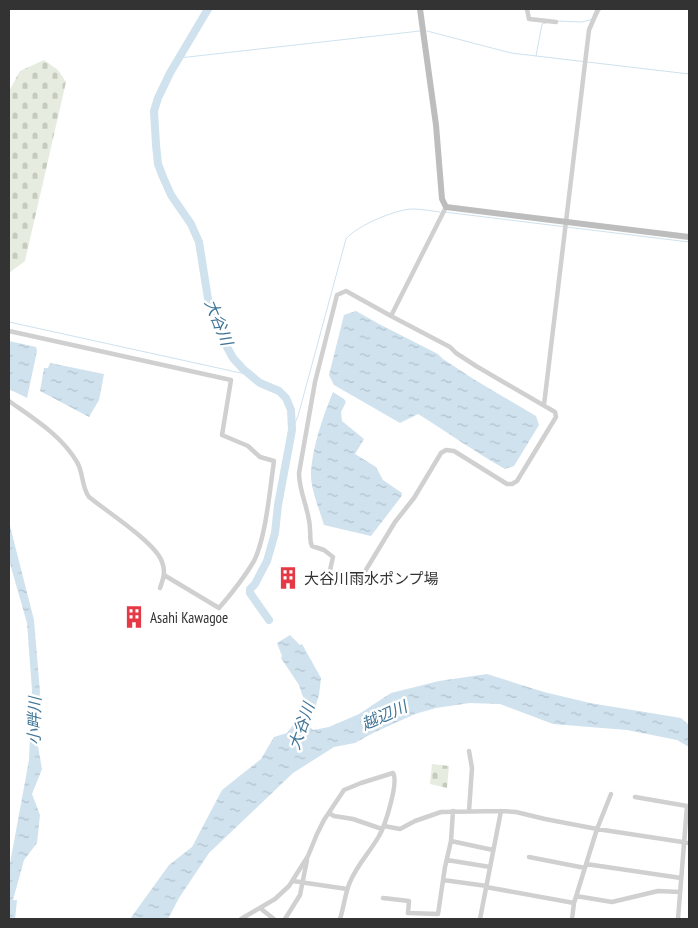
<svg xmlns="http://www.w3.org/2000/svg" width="698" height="928" font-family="'PT Sans Narrow','Noto Sans JP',sans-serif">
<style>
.cemetery{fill:url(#cemetery-stones)}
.water{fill:url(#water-ripples)}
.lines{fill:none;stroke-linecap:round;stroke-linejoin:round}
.stream{stroke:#cfe2ee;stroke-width:1}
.river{stroke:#cfe2ee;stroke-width:8}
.street{stroke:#d0d0d0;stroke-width:4.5}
.secondary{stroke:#bdbdbd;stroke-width:6}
.labels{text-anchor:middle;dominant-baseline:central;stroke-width:5;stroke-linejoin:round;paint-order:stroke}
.poi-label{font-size:15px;fill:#333;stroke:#fff;text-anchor:start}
.water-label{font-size:16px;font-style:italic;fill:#3f7597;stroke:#fff}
</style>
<defs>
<pattern id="cemetery-stones" width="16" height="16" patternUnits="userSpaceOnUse" patternTransform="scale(1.25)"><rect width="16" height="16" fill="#e6ecdf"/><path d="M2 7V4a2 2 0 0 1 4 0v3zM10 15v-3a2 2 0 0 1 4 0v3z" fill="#c6cbc0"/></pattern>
<pattern id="water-ripples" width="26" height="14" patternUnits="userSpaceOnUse" patternTransform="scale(1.25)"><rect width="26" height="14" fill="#cfe2ee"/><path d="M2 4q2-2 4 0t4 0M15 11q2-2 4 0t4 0" fill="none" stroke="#b2c2cd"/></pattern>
</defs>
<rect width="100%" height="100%" fill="#fff"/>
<path class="cemetery" d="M44,60l14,10 8,12 -41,179 -16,12v-182l11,-20z
M432,764l17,2 -2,22 -17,-4z"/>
<path class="water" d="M356,311l23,13 59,30 5,5 32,21 61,36 3,9 -25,41 -9,3c-30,-17 -58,-37 -87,-55l-18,9 -66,-38 -5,-10 15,-60z
M9,341l27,6 1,4 -10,47 -18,-9z
M50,363l54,11 -5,26 -10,17 -49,-26 4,-23h4z
M333,392l11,7 2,3 -5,10 1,9 22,18 -9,15 21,13 7,13 19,13 -1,4 -30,39 -47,-11c-5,-17 -14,-37 -13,-54 2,-26 12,-55 22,-79z
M9,522l25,98 6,72 -5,37 7,40 -10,25 8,21 -3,28 -13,17 -11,40h4l-2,19h-6v-50l20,-109 3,-70 -5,-67 -18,-63z
M290,635l10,10 2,-1 19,34 -2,17 -10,31 4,4 16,-3 30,-13 32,-21 48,-12 48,-7 57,18 46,11 91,15 8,7v22l-12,-7 -50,-10 -74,-6 -53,-20 -30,-1 -34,5 -21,6 -42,19 -18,10 -21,4 -41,26 -84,80 -30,45 -11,21h-38l39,-54 23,-18 30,-57 39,-31 13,-22 13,-4 10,-13 7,-20 -5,-15 -18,-27 1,-2 -5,-13z"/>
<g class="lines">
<path class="stream" d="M596,18l5,-9
M557,21l25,1 11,-3
M427,31l84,22 178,21
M536,56l6,-32 4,-1
M179,58l241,-27
M444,212l245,30
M9,322l241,53
M292,430l6,-14 48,-177c10,-13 50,-30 67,-30 9,0 18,2 27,3"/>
<path class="river" d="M208,9l-38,64 -12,25 -4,13 2,34 2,19 5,13 8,18 20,29 8,18 9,57 14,39 11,20 10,11 17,14 19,8 7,7 5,12 1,20 -14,75 -3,28 -8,28 -12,23 -5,5v4l19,27"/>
<path class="street" d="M527,9l2,10 27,3
M391,316l59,31 6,6 20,13 79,46 1,5 -39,64 -5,3h-5l-53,-33 -8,-1 -5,3 -27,45 -19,24 -34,56 -12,5 -17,1 -3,-1 -1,-4 5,-22 -9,-7 -12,-4c-3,-6 -1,-10 -2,-16 0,-19 -11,-37 -11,-57l16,-91 22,-87 9,-4 45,25 55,-109
M9,331l222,49 -9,55 26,11 12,11 14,4c-4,27 -8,76 -20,100 -10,17 -22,32 -35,47l-55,-33
M9,401c25,18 52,34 68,61 7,12 4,24 12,35 17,14 67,46 73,65 4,9 1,18 -2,26
M544,405l45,-375 9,-21
M635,797l52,9 -9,113
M469,811l3,-43 -3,-17
M329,813l5,3 19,3 29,10
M384,826l16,3 15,-8 26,-9 60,-1 15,1 29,7 52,10 92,14
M451,841l42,9
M529,857l56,11
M447,860l43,7
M586,864l95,14
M443,880l44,6
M293,881l54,8
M486,887l88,16
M576,896l36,6 46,-11 22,1
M383,898l26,3 -1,12 30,1 7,-47 6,-26 2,-30
M260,908l14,11
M241,919l34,-20 14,-13 19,-30 9,-22 7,-14 20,-30 17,-7 32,-10c6,9 -8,53 -14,63 -9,16 -22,29 -29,46 -5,11 -6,25 -10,37
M285,919l15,-24 7,-35
M480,919l21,-108
M572,919l2,-16 23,-74 14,-35"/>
<path class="secondary" d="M420,9l16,116 6,74 4,8 243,30"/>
</g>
<defs>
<symbol id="building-bare" viewBox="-9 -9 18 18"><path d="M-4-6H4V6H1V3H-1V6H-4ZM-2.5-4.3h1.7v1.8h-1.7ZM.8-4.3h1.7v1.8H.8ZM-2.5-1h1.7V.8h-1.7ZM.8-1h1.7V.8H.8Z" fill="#e63946" stroke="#fff" stroke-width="2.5" paint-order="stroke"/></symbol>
</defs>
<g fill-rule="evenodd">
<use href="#building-bare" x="272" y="562" width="32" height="32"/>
<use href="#building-bare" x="118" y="601" width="32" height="32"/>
</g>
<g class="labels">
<g class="poi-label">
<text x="304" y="578">大谷川雨水ポンプ場</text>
<text x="150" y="617">Asahi Kawagoe</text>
</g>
<g class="water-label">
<text transform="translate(219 322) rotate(68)">大谷川</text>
<text transform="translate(384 715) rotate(-24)">越辺川</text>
<text transform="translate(34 721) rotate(-89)">小畔川</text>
<text transform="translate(301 726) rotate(-71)">大谷川</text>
</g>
</g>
<rect width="698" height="928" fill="none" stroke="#333333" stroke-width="20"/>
</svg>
